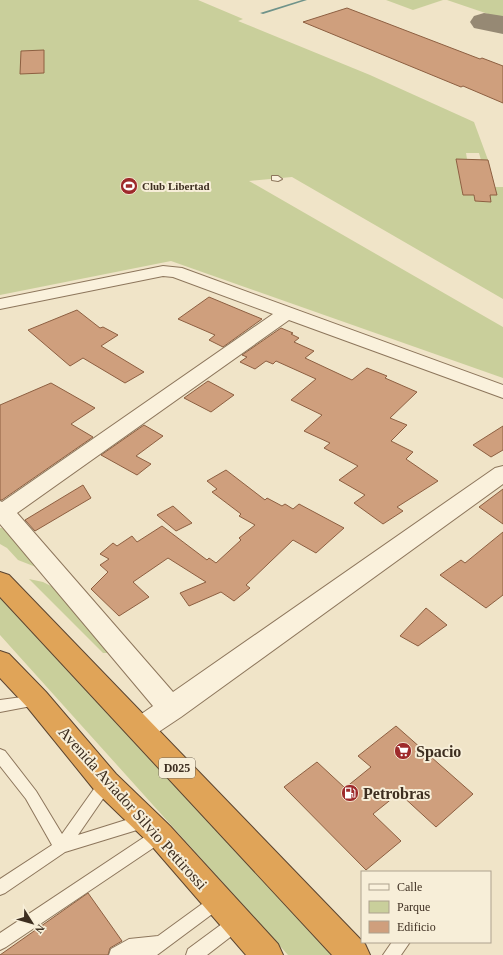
<svg xmlns="http://www.w3.org/2000/svg" width="503" height="955" font-family="Georgia,serif">
<style>
.green{fill:#c9cf9b}
.lines{fill:none;stroke-linecap:round;stroke-linejoin:round}
.stream{fill:#6f938a;fill-rule:evenodd}
.taxiway{fill:#968974;fill-rule:evenodd}
.building{fill:#cf9f7d;stroke:#8d5f41}
.lane-casing{stroke:#8d765c;stroke-width:2}
.street-casing{stroke:#8d765c;stroke-width:2}
.highway-casing{stroke:#5b4430;stroke-width:2}
.lane{fill:#faf1dc;fill-rule:evenodd}
.street{fill:#faf1dc;fill-rule:evenodd}
.highway{fill:#e0a458;fill-rule:evenodd}
.labels{text-anchor:middle;dominant-baseline:central;stroke-width:4;stroke-linejoin:round;paint-order:stroke}
.far-poi-label{font-size:11px;font-weight:bold;fill:#3d2e20;stroke:#f7eed8;text-anchor:start}
.shield{fill:#f7eed8;stroke:#756857;stroke-width:1}
.shield-label{font-size:12px;font-weight:bold;fill:#3d2e20}
.near-poi-label{font-size:16px;font-weight:bold;fill:#3d2e20;stroke:#f7eed8;text-anchor:start}
.near-street-label{font-size:16px;fill:#3d2e20;stroke:#f7eed8}
</style>
<rect width="100%" height="100%" fill="#f0e4c8"/>
<path class="green" d="M0,0h198l45,19 -5,2 132,54 104,47 14,38h-7l-2,-7h-13l1,6h-11l7,36h11l2,6 15,1 -1,-7 5,-8h8v112l-211,-122 -43,4 254,146v51l-332,-117 -171,34z
M386,0h57l-30,10z
M447,0h56v19z
M0,528h2l39,41 -23,-9 -11,-12 -7,-4z
M29,579l14,3 10,5 55,64 -1,2h-4z
M0,597l333,358h-45l-288,-320z"/>
<g class="lines">
<path class="stream" d="M302,0h5l-44,14 -3,-1z"/>
<path class="taxiway" d="M484,13l19,3v18l-29,-6 -4,-6 4,-6z"/>
</g>
<path class="building" d="M347,8l133,51 2,-1 21,8v37l-40,-17 -2,1 -158,-65z
M44,50v23l-24,1 1,-23z
M456,159l32,1 9,35h-7l1,7 -16,-1 -1,-6h-11z
M209,297l36,15 17,7 -39,28 -14,-7 6,-5 -37,-16z
M77,310l23,18 3,-1 15,8 -17,11 43,26 -19,11 -42,-25 -13,8 -42,-36z
M281,328l12,5 -2,1 8,4 -5,4 20,9 -9,7 47,22 15,-12 20,8 -2,2 32,14 -27,26 17,7 -16,16 22,11 -7,7 32,22 -41,26 6,4 -20,13 -29,-21 11,-8 -26,-15 19,-14 -34,-18 6,-5 -26,-12 18,-16 -31,-15 25,-21 -40,-18 -3,3 -7,-3 -11,8 -15,-7 7,-5 -5,-2z
M208,381l26,14 -23,17 -27,-14z
M51,383l44,25 -24,16 22,13 -91,63h-2v-95z
M144,425l19,11 -27,20 15,8 -14,11 -36,-20z
M503,426v24l-12,7 -18,-12z
M226,470l39,30 2,-2 15,8 3,-2 8,5 6,-5 45,24 -28,25 -23,-13 -47,45 4,3 -16,13 -13,-9 -32,14 -9,-13 26,-11 -38,-24 -35,24 16,15 -30,19 -28,-27 17,-17 -8,-7 9,-6 -9,-5 13,-11 4,3 15,-10 5,6 25,-16 45,34 2,-2 7,5 25,-23 -2,-2 16,-13 -16,-9 2,-2 -29,-22 5,-3 -10,-8z
M83,485l8,13 -56,33 -10,-11z
M503,489v35l-24,-17z
M173,506l19,17 -16,8 -19,-16z
M503,532v63l-17,13 -46,-33 21,-15 4,3z
M426,608l21,17 -29,21 -18,-10z
M396,726l77,68 -37,33 -37,-34 -26,21 28,27 -35,29 -82,-83 33,-25 28,26 26,-21 -13,-11z
M88,893l34,48 -12,7 -2,7h-108z"/>
<g class="lines">
<defs>
<path id="lane" d="M272,176h6l4,3 -4,2 -6,-1z
M37,695l5,1 2,4 -2,4 -42,8v-12z
M0,749l5,2 31,40 26,43 39,-55 5,-2 5,2 2,4 -2,4 -33,48 67,-21 5,2 2,5 -2,5 -85,26 -60,41 -5,2v-16l52,-34 -26,-46 -26,-33z
M160,828l5,2 2,5 -2,5 -159,107 -6,3v-17l155,-103z
M218,894l5,2 3,5 -3,5 -66,49h-48l2,-6 18,-10 29,-3 55,-40z
M236,915l6,3 2,5 -2,5 -35,27h-21l2,-6 42,-31z
M392,942h18l-9,13h-18z"/>
<path id="street" d="M163,266l19,2 321,117v13l-214,-78 -272,193 156,179 322,-224 8,-2v18l-322,233 -30,20 -10,3 -10,-3 -4,-8 4,-8 22,-15 -153,-182v-23l2,1 271,-188 -100,-37 -10,-1 -163,33v-10z"/>
<path id="highway" d="M0,572l9,3 356,369 5,11h-38l-332,-358z
M0,651l9,3 37,38 70,82 54,52 108,118 5,11h-37l-96,-111 -54,-52 -68,-84 -28,-30z"/>
</defs>
<use href="#lane" class="lane-casing"/>
<use href="#street" class="street-casing"/>
<use href="#highway" class="highway-casing"/>
<use href="#lane" class="lane"/>
<use href="#street" class="street"/>
<use href="#highway" class="highway"/>
</g>
<defs>
<symbol id="stadium-disc" viewBox="-11 -11 22 22"><circle r="9.5" fill="#9e2a2b" stroke="#f7eed8"/><path d="M0-5a6.5 5 0 1 0 0 10a6.5 5 0 1 0 0-10ZM-3.5-1.8h7v3.6h-7Z" fill="#fff"/></symbol>
<symbol id="supermarket-disc" viewBox="-11 -11 22 22"><circle r="9.5" fill="#9e2a2b" stroke="#f7eed8"/><path d="M-6-5.5h2.5l.6 2H6L4.5 2H-2.5L-4.4-4H-6ZM-1.5 3.2a1.3 1.3 0 1 0 .1 0ZM3 3.2a1.3 1.3 0 1 0 .1 0Z" fill="#fff"/></symbol>
<symbol id="fuel-disc" viewBox="-11 -11 22 22"><circle r="9.5" fill="#9e2a2b" stroke="#f7eed8"/><path d="M-5.5-6h7V0h2V4h1.3V-2.5L3-4.5l.8-.8L6-3V5H2.5V1h-1V6h-7ZM-4.2-4.7v3.2H.2V-4.7Z" fill="#fff"/></symbol>
</defs>
<g fill-rule="evenodd">
<use href="#stadium-disc" x="119" y="176" width="20" height="20"/>
<use href="#supermarket-disc" x="393" y="741" width="20" height="20"/>
<use href="#fuel-disc" x="340" y="783" width="20" height="20"/>
</g>
<g class="labels">
<g class="far-poi-label">
<text x="142" y="186">Club Libertad</text>
</g>
<rect class="shield" x="159" y="758" width="36" height="20" rx="3"/>
<g class="shield-label">
<text x="177" y="768">D025</text>
</g>
<g class="near-poi-label">
<text x="416" y="751">Spacio</text>
<text x="363" y="793">Petrobras</text>
</g>
<g class="near-street-label">
<text transform="translate(133 808) rotate(48)">Avenida Aviador Silvio Pettirossi</text>
</g>
</g>
<rect x="361" y="871" width="130" height="72" fill="#f7eed8" stroke="#ada18e"/>
<rect x="369" y="884" width="20" height="6" fill="#faf1dc" stroke="#ada18e"/>
<text x="397" y="891" font-size="12" fill="#3d2e20">Calle</text>
<rect x="369" y="901" width="20" height="12" fill="#c9cf9b" stroke="#ada18e"/>
<text x="397" y="911" font-size="12" fill="#3d2e20">Parque</text>
<rect x="369" y="921" width="20" height="12" fill="#cf9f7d" stroke="#ada18e"/>
<text x="397" y="931" font-size="12" fill="#3d2e20">Edificio</text>
<g transform="translate(32 923) rotate(127)" stroke="#f7eed8" stroke-width="3" paint-order="stroke">
<path d="M0-3L7 15L0 10L-7 15Z" fill="#3d2e20"/>
<text y="-6" font-size="11" font-weight="bold" text-anchor="middle" fill="#3d2e20">N</text>
</g>
</svg>
